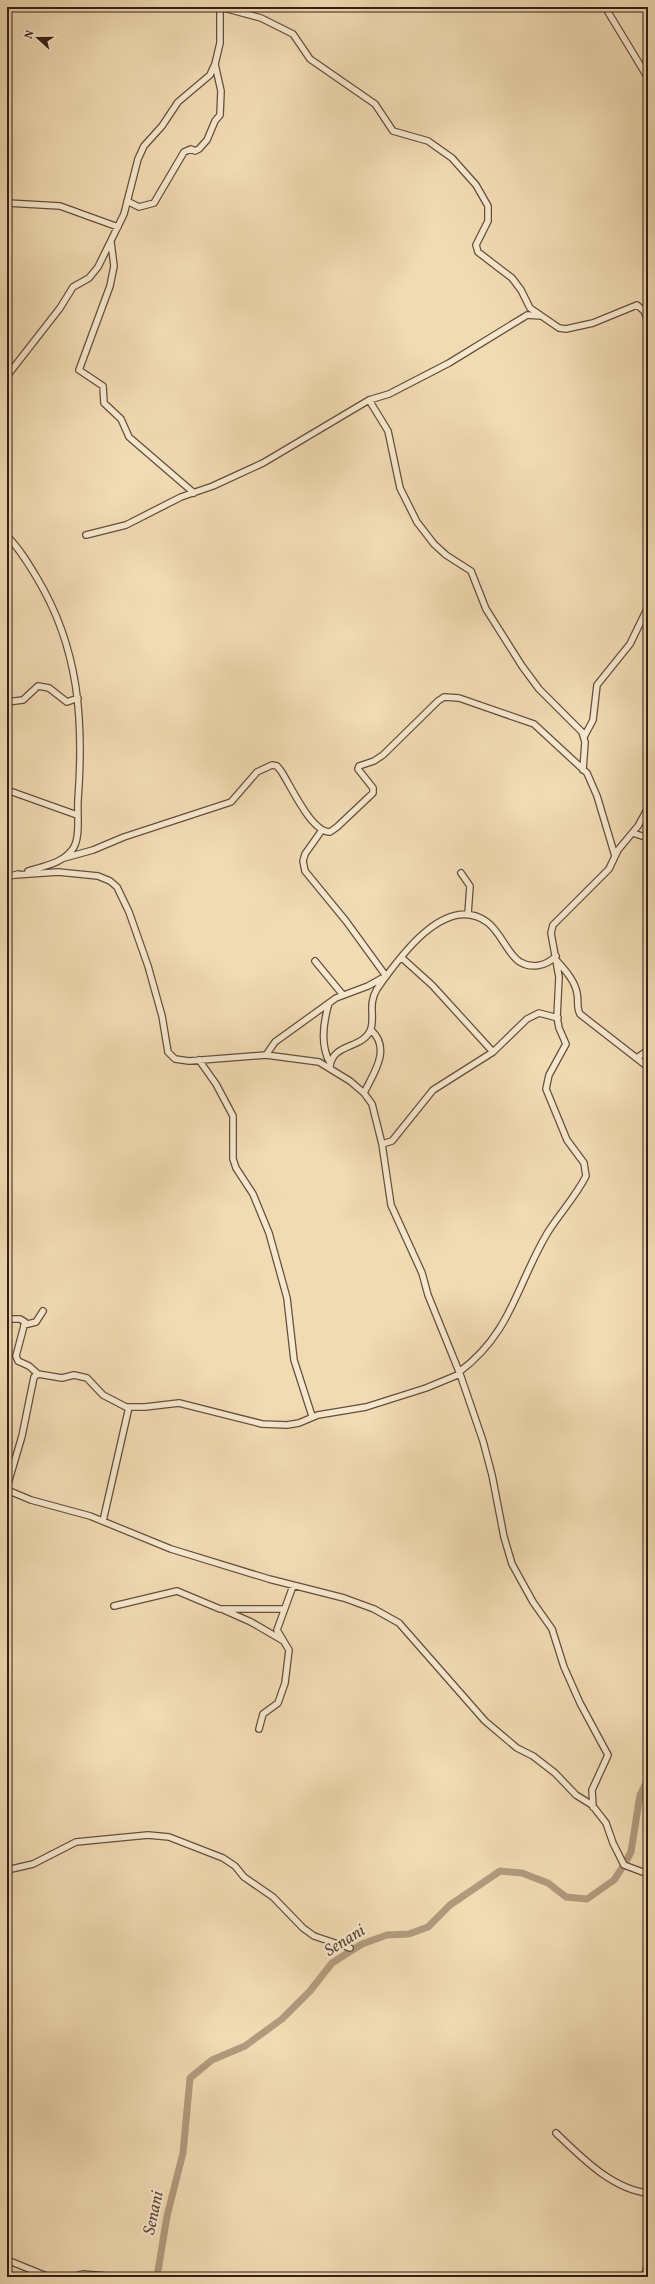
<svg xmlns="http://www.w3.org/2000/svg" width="655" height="2284" font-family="Vollkorn,serif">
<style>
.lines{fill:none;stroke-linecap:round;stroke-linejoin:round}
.river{stroke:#b19b7d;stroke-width:7}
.minor-casing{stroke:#654e3c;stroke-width:8}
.minor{stroke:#f6e8ce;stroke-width:5.5}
.labels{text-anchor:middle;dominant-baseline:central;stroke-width:4;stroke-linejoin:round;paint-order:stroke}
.water-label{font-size:17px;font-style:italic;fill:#614a39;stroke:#f6e8ce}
</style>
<rect width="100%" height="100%" fill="#f1dbb3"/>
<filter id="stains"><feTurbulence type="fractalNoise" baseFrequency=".005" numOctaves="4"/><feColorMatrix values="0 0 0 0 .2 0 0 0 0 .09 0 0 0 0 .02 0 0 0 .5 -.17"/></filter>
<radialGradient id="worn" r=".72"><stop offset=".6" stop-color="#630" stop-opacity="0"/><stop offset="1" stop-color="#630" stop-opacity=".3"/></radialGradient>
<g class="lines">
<path class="river" d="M157,2277l10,-61 16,-63 7,-75 22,-18 33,-14 37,-27 28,-28 22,-28 30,-19 25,-9 22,-1 19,-7 22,-22 50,-34 22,2 26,10 18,14 21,2 27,-19 10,-15 7,-13 9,-57 8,-16"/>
<defs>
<path id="minor" d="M220,7l41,11 32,16 17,25 65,45 18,27 35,10 24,17 24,27 12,21v15l-12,24 2,7 34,26 9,12 9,18 29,20 7,1 27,-6 44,-18 7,6 4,10
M605,7l43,71
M127,201l12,6 15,-4 30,-51 7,-3 4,2 4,-2 8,-9 8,-19 5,-6 1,-24 -6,-27
M7,203l53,3 58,21
M111,242l3,24 -4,20 -31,84 24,16 1,17 17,16 8,18 65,56
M7,376l53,-68 13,-21 16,-9 9,-11 26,-53 14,-55 6,-13 18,-20 16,-24 32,-27 5,-11 5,-21v-36
M369,400l19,31 12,57 17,34 17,22 12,11 25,16 15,38 36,57 17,23 43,43 3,10 -2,28
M86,535l40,-10 55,-28 32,-11 50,-23 106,-63 20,-6 60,-31 75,-46 3,-2 14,1
M7,536c12,12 21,27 30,42 42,70 47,142 41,222 -1,15 3,39 -6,50 -11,14 -28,16 -44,21
M7,702l16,-2 15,-14 11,2 18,14 11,-4
M584,737l9,-17 4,-35 33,-41 18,-37
M7,790l70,25
M633,833l15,5
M64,858l29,-8 31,-13 107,-35 26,-30 15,-7 5,1 4,5c10,15 30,61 49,61l7,-5 36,-34v-5l-15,-19 1,-3 15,-5 9,-6 55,-54 6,-4 15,1 75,26 53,49 10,23 18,60
M461,873l9,13 -2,28
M15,875l43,-3 40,4 12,5 7,6 12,25 19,54 14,50 6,36 7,7 14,2 77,-6 53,7 31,19 14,12 8,11 10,40 9,61 31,68 6,22 32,79 23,67 9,34 12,62 8,27 21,38 19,27 12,38 16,36 28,52 -16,35 1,17
M7,877l11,-3
M402,958l30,27 61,67
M315,961l28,34
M557,961c8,9 18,20 20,32 2,8 -1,14 3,21l68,53
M329,1003c-6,20 -9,42 1,60
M266,1055l9,-13 61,-44 32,-12 18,-10 -40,-55 -41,-50 -2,-10 2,-7 17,-24
M637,1058l11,-8
M199,1060l17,24 17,32v43l3,9 17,26 16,39 18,65 7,62 18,56
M330,1067c2,-24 32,-18 40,-36 6,-12 -3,-26 7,-42 21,-30 68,-97 110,-67 14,10 20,32 33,40 12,7 26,4 36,-6
M364,1093c9,-19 28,-44 7,-63
M382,1144l10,-3 41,-51 60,-38 34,-33 12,-6 19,5
M7,1319h13l5,3 -9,34 2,5 11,5 9,8
M24,1325l12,-3 7,-11
M459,1372c53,-39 58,-89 89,-140 12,-19 28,-36 38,-56l-2,-13 -17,-23 -21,-51 3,-14 17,-31 -7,-16 -2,-11 2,-40 -8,-44 2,-8 56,-56 9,-19 20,-24 10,-18
M7,1487l15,-51 12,-59 4,-3 24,4 12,-3 13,3 16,17 23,12h19l34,-4 83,21 25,1 12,-2 19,-8 48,-8 60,-19 34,-14
M7,1490l24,10 59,16 81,33 98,30 75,19 30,11 25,14 86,98 32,27 16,8 22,17 21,22 16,10 14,18 7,20 11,22 24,9
M103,1521l26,-114
M114,1606l63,-15 43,18h64
M224,1610l27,12 31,18
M259,1729l4,-15 15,-11 7,-20 4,-33 -12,-20 16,-44
M7,1870l26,-6 43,-22 72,-7 21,2 54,21 12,8 9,11 29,20 30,31 11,8 36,12
M556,2133c25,24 56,56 92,60
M7,2260l42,17
M72,2277l11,-3 36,3
M644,2277l4,-13"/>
</defs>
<use href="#minor" class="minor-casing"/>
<use href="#minor" class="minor"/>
</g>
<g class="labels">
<g class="water-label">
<text transform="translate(345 1941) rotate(-32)">Senani</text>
<text transform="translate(154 2213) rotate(-78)">Senani</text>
</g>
</g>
<rect width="655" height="2284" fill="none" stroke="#f1dbb3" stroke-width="24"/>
<rect x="8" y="8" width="639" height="2268" fill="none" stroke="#361f15" stroke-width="2"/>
<rect x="12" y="12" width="631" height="2260" fill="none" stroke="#361f15"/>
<g transform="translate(38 38) rotate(291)" stroke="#f6e8ce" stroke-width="3" paint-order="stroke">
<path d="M0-3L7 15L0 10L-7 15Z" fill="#361f15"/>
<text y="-6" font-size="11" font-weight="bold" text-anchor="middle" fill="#361f15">N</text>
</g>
<rect width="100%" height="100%" filter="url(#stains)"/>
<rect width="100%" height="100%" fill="url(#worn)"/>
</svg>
